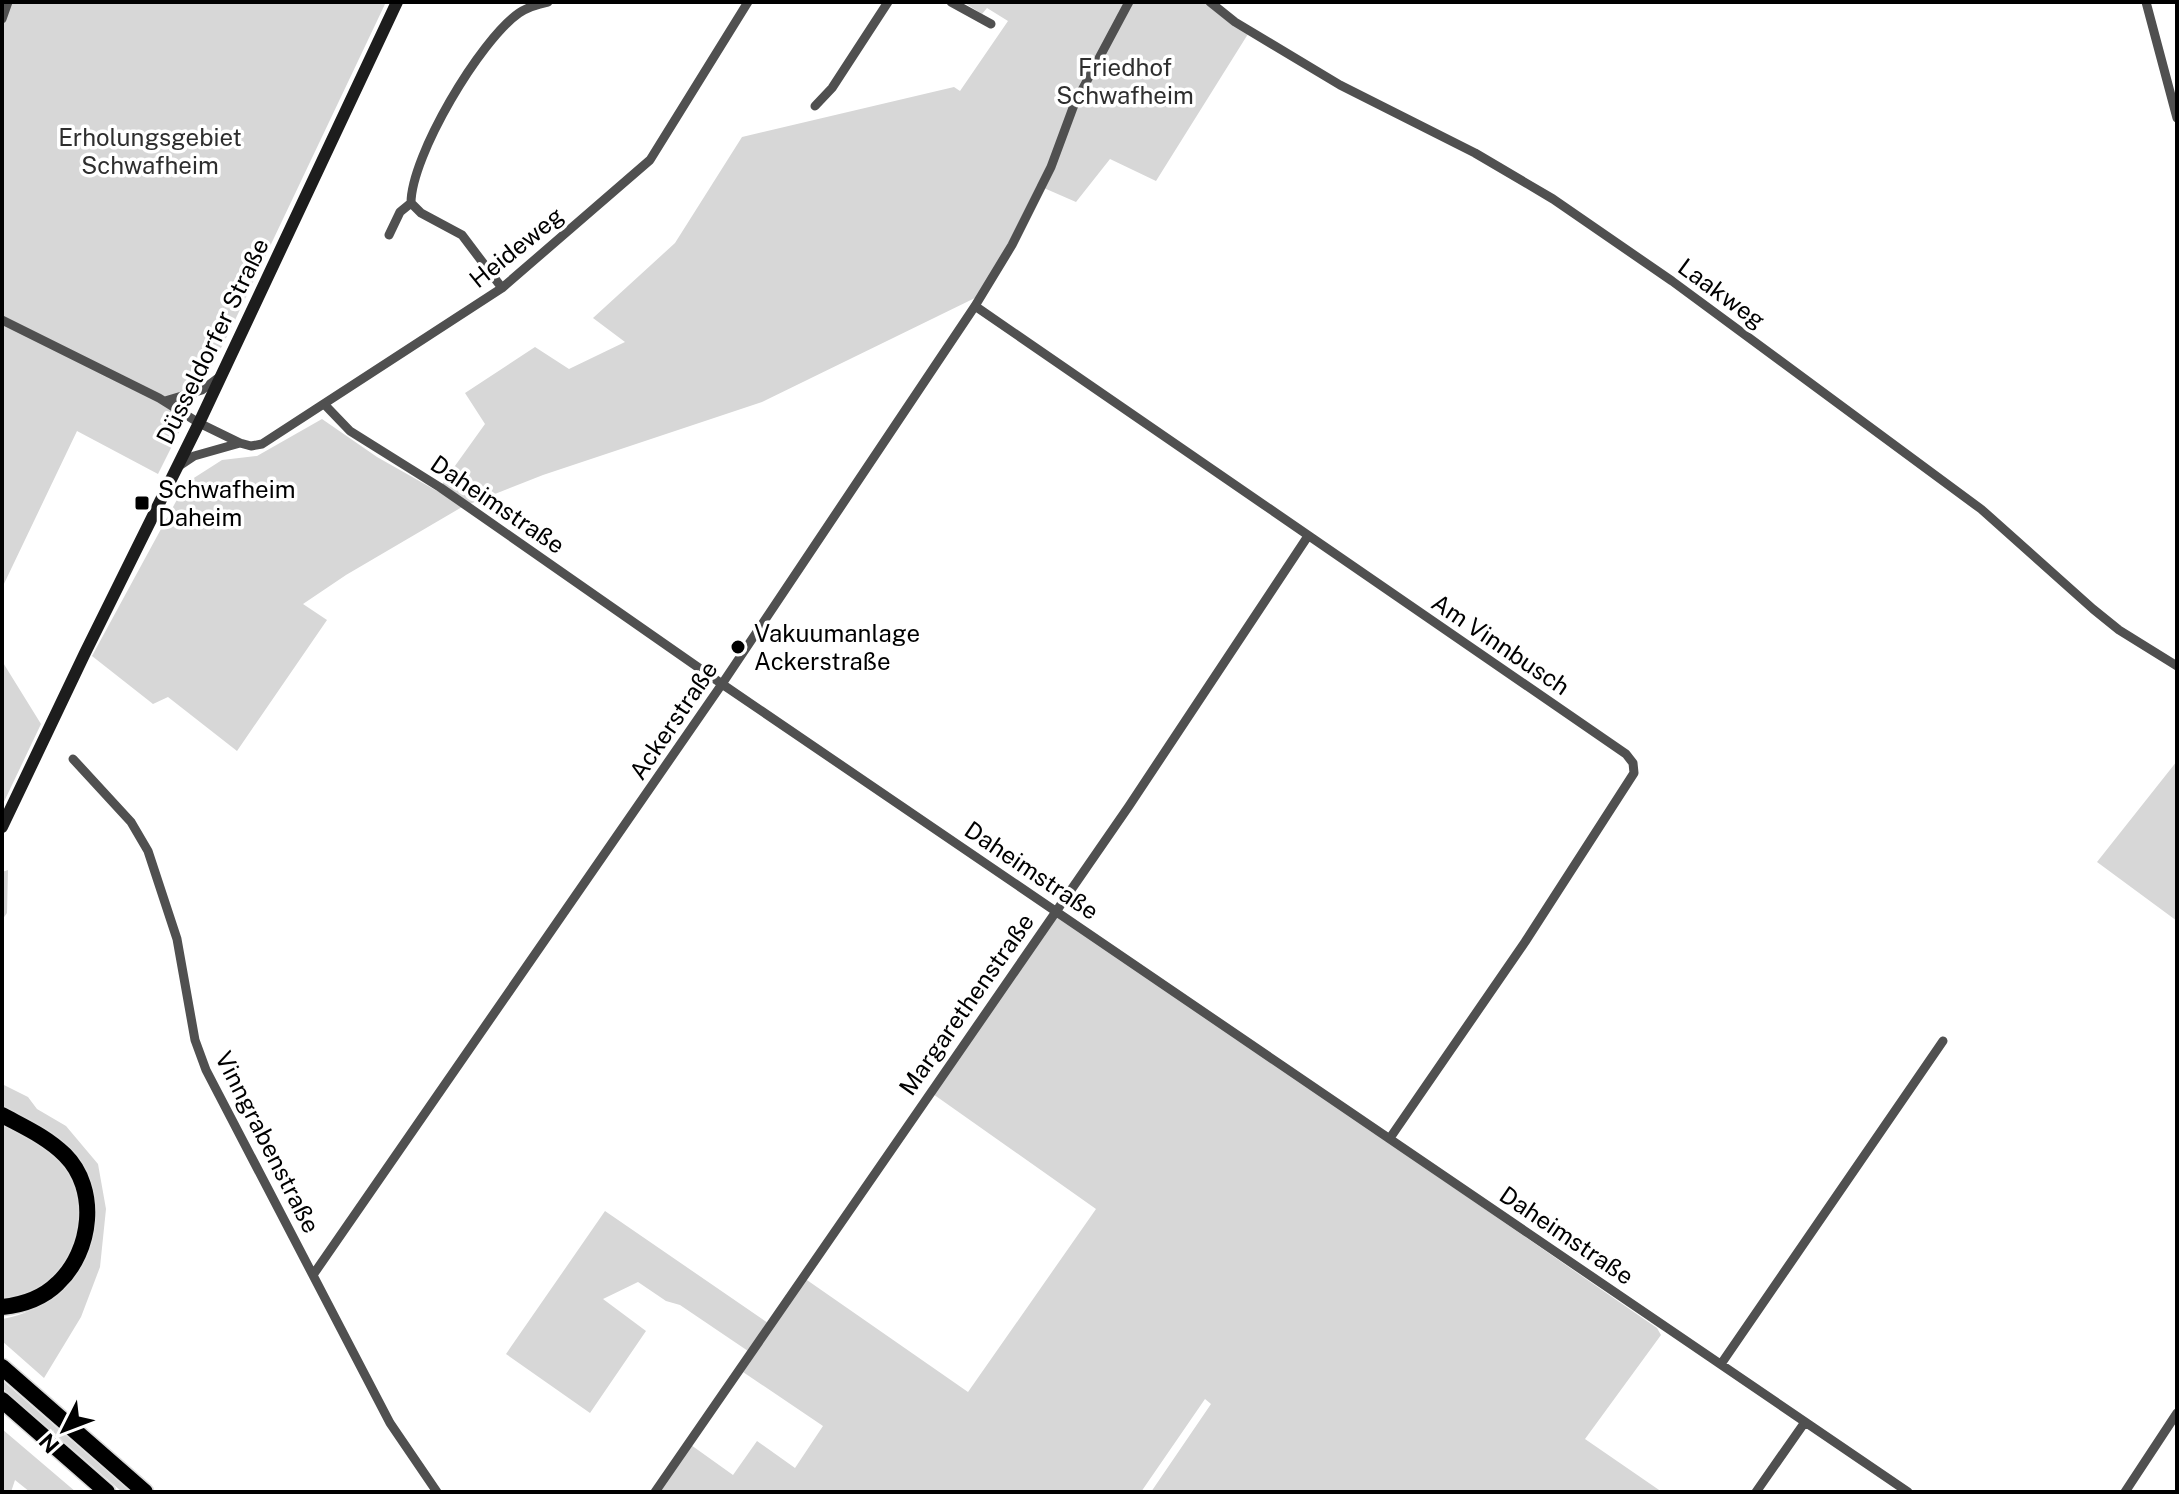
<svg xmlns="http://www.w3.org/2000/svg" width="2179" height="1494" font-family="'Public Sans',sans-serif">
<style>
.green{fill:#d7d7d7}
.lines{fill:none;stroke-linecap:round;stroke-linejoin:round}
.motorway-casing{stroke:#dbdbdb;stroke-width:19}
.minor{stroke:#505050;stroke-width:9}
.secondary{stroke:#1d1d1d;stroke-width:12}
.motorway{stroke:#000;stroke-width:16}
.poi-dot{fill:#000;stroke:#fff;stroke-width:3}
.labels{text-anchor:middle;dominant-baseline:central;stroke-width:7;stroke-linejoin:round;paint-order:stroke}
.park-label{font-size:24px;fill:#2e2e2e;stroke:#fff}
.street-label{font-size:24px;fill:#000;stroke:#fff}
.poi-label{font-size:24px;fill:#000;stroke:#fff;text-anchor:start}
</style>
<rect width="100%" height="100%" fill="#fff"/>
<path class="green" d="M2,2h384l-150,316 -78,156 -81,-43 -75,157z
M963,2h241l44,32 -92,147 -46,-22 -34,43 -39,-17 -29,59 -31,53 -215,105 -219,73 -81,32 -116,68 -43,29 24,16 -90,131 -69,-54 -15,7 -61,-48 94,-173 36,-23 35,-4 65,-37 55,38 60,34 48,-67 -20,-31 70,-46 34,22 56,-27 -32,-24 82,-75 67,-106 212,-50 6,4 48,-70 -21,-13 -5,6z
M2,661l39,63 -39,82z
M2177,761v160l-80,-59z
M8,870l-1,43 -5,7v-48z
M1057,917l8,2 592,409 4,7 -76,104 77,53h-511l60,-88 -6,-5 -64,93h-483l33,-47 42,30 24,-34 38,27 28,-42 -80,-54 61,-94 164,114 128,-183 -163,-115z
M2,1084l26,13 9,12 29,17 32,38 8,45 -6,58 -19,50 -37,61 -42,-37v-22c14,-2 28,-8 41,-15 54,-31 64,-92 35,-145 -16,-27 -50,-39 -76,-52z
M2,1124c26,13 53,26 68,52 9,15 16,44 10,61 -11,31 -44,64 -78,64z
M605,1211l163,112 -20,28 -68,-46 -14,-4 -28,-19 -35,17 43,32 -56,82 -84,-59z
M2,1380l129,112h-9l-120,-104z
M2,1429l74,63h-46l-15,-12 -4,12h-9z"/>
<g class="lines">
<defs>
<path id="motorway" d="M2,1115c22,12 45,22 63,40 34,34 27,96 -7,128 -15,15 -36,22 -56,24
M2,1367l143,125
M2,1400l105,92"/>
</defs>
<use href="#motorway" class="motorway-casing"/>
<path class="minor" d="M951,2l40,22
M1210,2l25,20 105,63 135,68 78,46 119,82 309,228 112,100 26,21 58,36
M2146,2l31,116
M2,19l6,-17
M815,106l17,-18 56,-86
M389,235l11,-23 11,-9
M502,288l-40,-53 -41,-22 -10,-10c0,-47 69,-163 108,-190 9,-6 19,-9 29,-11
M975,306l651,448 7,9 1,10 -109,169 -135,196
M2,320l157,78 40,25 41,20 11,3 11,-2 240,-156 148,-128 98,-158
M165,401l37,-11 16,-12
M325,405l25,26 91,57 281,196 1186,808
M179,466l15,-10 46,-13
M73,759l58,63 17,29 29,88 18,101 11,30 184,353 47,69
M313,1275l409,-591 253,-378 37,-61 39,-78 23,-62 55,-103
M1721,1364l222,-323
M655,1492l474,-686 179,-270
M1756,1492l49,-70
M2125,1492l52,-79"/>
<path class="secondary" d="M2,827l83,-174 114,-230 198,-421"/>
<use href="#motorway" class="motorway"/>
</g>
<g class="poi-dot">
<rect x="134" y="495" width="16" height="16" rx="4"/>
<circle cx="738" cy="647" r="8"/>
</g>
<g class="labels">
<g class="park-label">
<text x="1125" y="67">Friedhof<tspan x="1125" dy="28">Schwafheim</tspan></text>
<text x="150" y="137">Erholungsgebiet<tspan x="150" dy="28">Schwafheim</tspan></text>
</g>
<g class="street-label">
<text transform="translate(516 247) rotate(-39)">Heideweg</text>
<text transform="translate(1722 293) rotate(36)">Laakweg</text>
<text transform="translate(212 341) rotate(-64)">Düsseldorfer Straße</text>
<text transform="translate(498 504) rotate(34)">Daheimstraße</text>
<text transform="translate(1501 644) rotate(34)">Am Vinnbusch</text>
<text transform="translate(673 720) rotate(-56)">Ackerstraße</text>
<text transform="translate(1032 870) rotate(34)">Daheimstraße</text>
<text transform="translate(966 1004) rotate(-55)">Margarethenstraße</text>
<text transform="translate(268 1142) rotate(63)">Vinngrabenstraße</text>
<text transform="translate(1567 1235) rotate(34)">Daheimstraße</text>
</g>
<g class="poi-label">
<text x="158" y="489">Schwafheim<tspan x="158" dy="28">Daheim</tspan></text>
<text x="754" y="633">Vakuumanlage<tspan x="754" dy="28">Ackerstraße</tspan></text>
</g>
</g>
<rect width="2179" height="1494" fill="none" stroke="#000000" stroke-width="8"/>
<g transform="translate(64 1430) rotate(228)" stroke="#ffffff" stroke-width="6" paint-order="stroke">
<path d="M0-6L14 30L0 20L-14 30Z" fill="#000000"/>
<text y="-12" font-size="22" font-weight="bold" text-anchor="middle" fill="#000000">N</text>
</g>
</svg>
